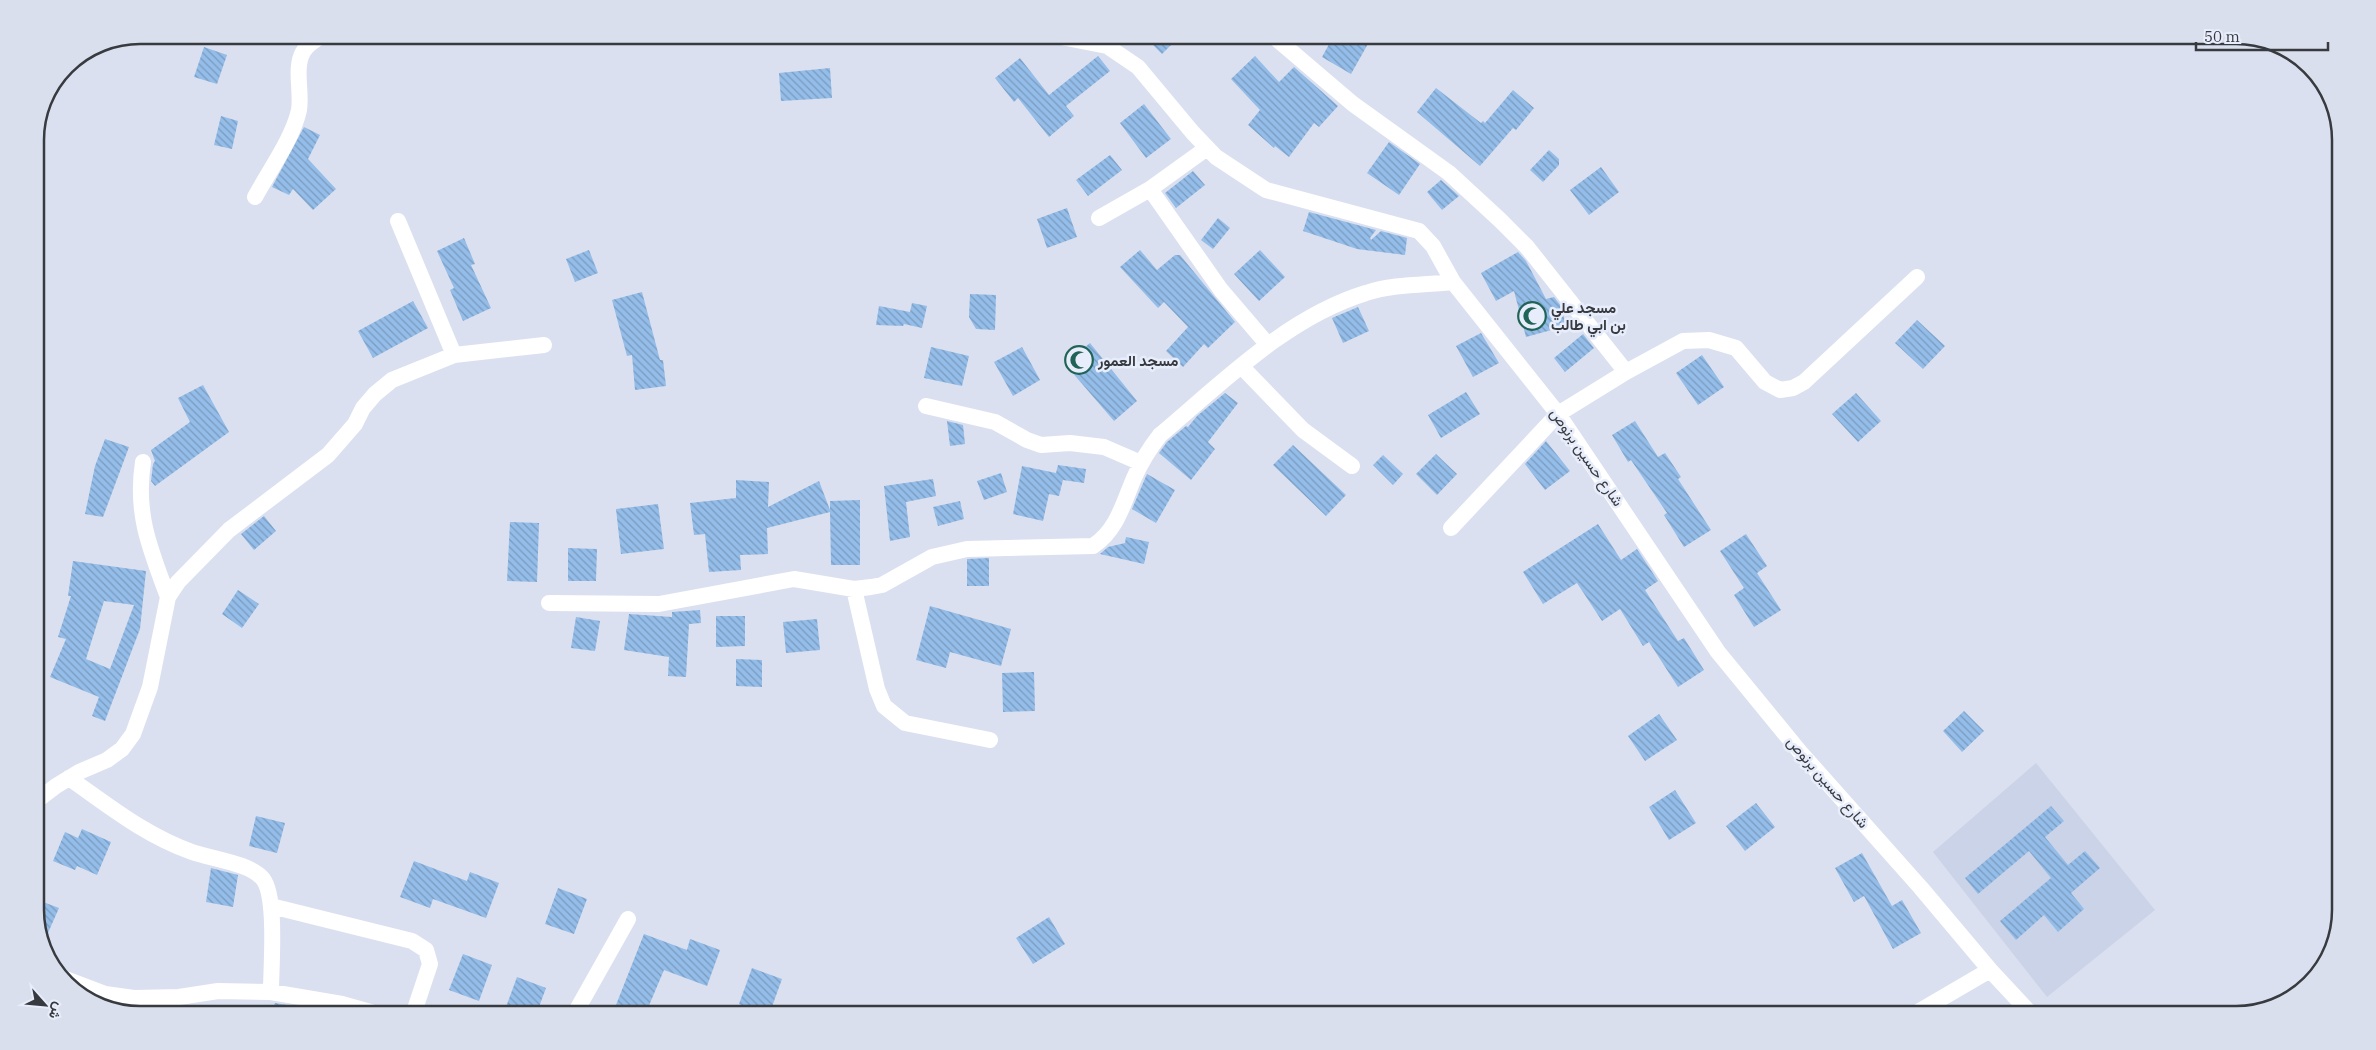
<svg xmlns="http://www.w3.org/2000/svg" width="2376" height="1050" font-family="'IBM Plex Serif',Vazirmatn,serif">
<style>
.built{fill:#cad3e7}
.building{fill:url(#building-back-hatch);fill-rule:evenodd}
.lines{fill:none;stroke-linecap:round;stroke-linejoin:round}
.street{stroke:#fff;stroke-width:16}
.labels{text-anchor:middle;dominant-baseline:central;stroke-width:5;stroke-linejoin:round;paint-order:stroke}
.poi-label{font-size:15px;font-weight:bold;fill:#373a3f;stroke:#e8edfc;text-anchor:start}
.street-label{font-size:15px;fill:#373a3f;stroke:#e8edfc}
.rim{fill:none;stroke:#373a3f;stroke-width:2.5}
</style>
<defs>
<pattern id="building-back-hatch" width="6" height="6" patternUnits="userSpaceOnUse" patternTransform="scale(1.25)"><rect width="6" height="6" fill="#94bde9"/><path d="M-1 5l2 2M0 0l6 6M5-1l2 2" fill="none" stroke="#7a9bbe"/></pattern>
</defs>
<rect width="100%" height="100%" fill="#dae0ef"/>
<path class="built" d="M2036,763l119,147 -108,87 -114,-145z"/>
<path class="building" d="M1143,35h38l-19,19z
M1334,35h39l-22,39 -29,-17z
M204,47l23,8 -10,29 -23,-7z
M1098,56l12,15 -44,35 8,10 -25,21 -31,-39 -4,4 -19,-24 25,-20 29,37z
M1255,56l24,26 15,-15 44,39 -19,21 -5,-4 -25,34 -14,-11 -1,2 -26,-23 12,-15 -29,-31z
M830,68l2,30 -51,3 -2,-28z
M1436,88l45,35 2,-2 2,2 28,-33 21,18 -18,22 -3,-2 -33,38 -63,-54z
M1144,104l27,35 -25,19 -26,-35z
M221,116l17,5 -6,28 -18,-4z
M304,127l16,8 -12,24 28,30 -23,21 -20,-21 -4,6 -17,-8z
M1389,142l31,22 -21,31 -32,-22z
M1549,150l10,9v6l-16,17 -13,-12z
M1110,155l12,15 -34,26 -12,-16z
M1601,167l18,25 -30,23 -19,-25z
M1193,171l12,14 -29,23 -11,-15z
M1441,180l18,16 -17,14 -15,-18z
M1067,208l10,29 -30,11 -10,-29z
M1309,212l67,18 -6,8 1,2 10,-9 26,7 -2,17 -48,-6 -54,-18z
M1218,218l12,10 -17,21 -12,-9z
M464,238l11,26 -4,1 20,43 -28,13 -13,-31 4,-2 -17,-37z
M589,250l9,23 -23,9 -9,-23z
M1140,250l17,20 18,-15h5l55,67 -27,26 -4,-4 -21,23 -17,-16 22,-24 -24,-25 -6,6 -38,-41z
M1260,250l25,27 -26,24 -25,-27z
M1518,252l8,9 20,38 8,-2 7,9 5,20 -40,11 -12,-46 -18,10 -15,-28z
M642,292l18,68h3l3,26 -31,4 -3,-35 -5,1 -15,-56z
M970,294l26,1 -1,35 -19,-1 -7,-12z
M413,301l15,27 -55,30 -15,-27z
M912,303l15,3 -5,22 -18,-4 -1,2 -27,-1 3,-19 31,6z
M1358,307l11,24 -26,12 -11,-25z
M1917,320l28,26 -22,23 -28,-26z
M1481,333l18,30 -26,14 -17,-31z
M1583,334l11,14 -29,24 -11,-14z
M1090,343l47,58 -23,20 -49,-57z
M931,347l38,9 -7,30 -38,-8z
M1022,347l18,33 -27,16 -19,-34z
M1702,355l22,32 -26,18 -22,-32z
M203,385l26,47 -74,54 -4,-5 2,-17 2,-3 -4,-11 39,-28 -12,-24z
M1466,392l14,22 -39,24 -13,-23z
M1225,393l13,10 -30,39 7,7 -24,31 -32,-27 8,-11 19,-16 2,1 9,-11z
M1856,393l25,28 -23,21 -26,-28z
M947,421l16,4 2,19 -15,2z
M1635,421l23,36 7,-4 16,24 -3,2 33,51 -27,17 -20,-32 3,-2 -36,-53 -3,2 -16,-27z
M105,439l24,8 -26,70 -18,-3 10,-48z
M1546,441l24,30 -25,19 -20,-26z
M1293,445l53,50 -20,21 -53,-51z
M1436,454l21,20 -20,21 -21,-21z
M1383,455l20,19 -10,11 -20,-20z
M1058,465l28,4 -2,14 -21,-3 -4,16 -10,-2 -6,27 -30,-7 9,-48 34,7z
M1001,473l6,19 -23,8 -7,-19z
M1147,474l28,16 -19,33 -24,-14z
M933,479l3,17 -30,6 4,35 -20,4 -6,-55z
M736,480l33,2 -1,25 51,-26 11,29v-9l30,-1v65h-29l-1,-53 -63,16 1,26 -28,1 1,15 -32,2 -4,-38 -11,1 -4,-32 46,-5z
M960,501l4,18 -26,7 -5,-19z
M658,504l6,45 -43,5 -5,-45z
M264,516l12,15 -22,19 -13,-16z
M510,522l29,1 -2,59 -30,-1z
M1598,524l23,36 16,-11 21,32 -13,9 33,51 6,-3 20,32 -26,17 -29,-45 -6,4 -23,-37 -18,12 -25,-38 -34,21 -20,-32z
M1746,534l21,32 -10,7 24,37 -27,17 -20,-32 10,-7 -24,-37z
M1126,537l23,5 -5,22 -44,-10 8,-7 17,-4z
M568,548l29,1 -1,32h-28z
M989,558v28h-22v-27z
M73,561l73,10 -6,58 -35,92 -13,-5 7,-19 -49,-20 16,-38 -8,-2 13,-41h-3zM104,601l30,4 -24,64 -24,-10z
M238,590l21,14 -17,24 -20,-14z
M930,606l81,23 -10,37 -51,-14 -4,16 -30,-8z
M700,610l1,13 -12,1 -3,53 -18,-1 1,-19 -45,-7 5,-36 43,3v-5z
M716,616h29v30l-29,1z
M576,617l24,4 -5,30 -24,-3z
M817,619l3,31 -34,3 -3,-31z
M736,659l26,1v27l-26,-1z
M1034,672l1,39 -32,1 -1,-39z
M1964,711l20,20 -22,21 -19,-21z
M1659,714l18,26 -32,21 -17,-25z
M1675,790l21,33 -27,17 -20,-33z
M1756,803l19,24 -30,24 -19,-25z
M2051,806l13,15 -19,16 23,28 17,-14 15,17 -29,25 13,16 -26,23 -14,-17 -28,25 -16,-19 51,-43 -22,-27 -51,43 -13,-16z
M256,816l29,7 -8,30 -28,-7z
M82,829l29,13 -14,33 -20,-9 -2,4 -22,-9 12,-29 13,6z
M1862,853l30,53 10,-6 19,33 -28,16 -29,-53 -10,6 -19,-34z
M414,861l53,20 3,-9 29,11 -13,35 -53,-19 -3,9 -30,-11z
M211,868l27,7 -5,32 -27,-5z
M558,888l29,11 -13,35 -29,-10z
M35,899l24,9 -15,34 -9,-25z
M1049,917l16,27 -32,20 -17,-26z
M644,934l43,16 3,-11 30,11 -13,36 -43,-16 -19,45h-33z
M463,954l29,11 -13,36 -30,-11z
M752,968l30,11 -13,36 -30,-11z
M517,977l29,11 -10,27h-33z
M275,1003l40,7 10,5h-55z"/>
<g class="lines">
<path class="street" d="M1051,35l56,11 31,21 55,66 23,24 50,33 153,41 14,15 20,36 105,132 160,238 82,100 121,136 69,82 42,45
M1272,35l81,69 96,69 51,47 27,27 99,125 -68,42 -107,114
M1150,189l71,101 47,55
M255,197c14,-26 38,-59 44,-87 3,-18 -5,-42 4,-58 4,-8 13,-13 21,-17
M1099,218l51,-29 57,-41
M398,221l56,134
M1242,367l61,63 49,36
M1626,372l57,-31 26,-1 27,8 29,34 15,8 13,-2 11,-6 113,-105
M926,406l69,16 32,18 14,5 29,-2 34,4 37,16
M143,462c-8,52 7,87 25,135
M854,589l23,100 7,17 21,17 85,17
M549,603l110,1 135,-25 60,10 17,-2 11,-2 50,-28 35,-8 126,-3c24,-16 30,-42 41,-68 7,-16 15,-29 26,-43 62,-52 127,-118 206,-142 27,-9 58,-8 87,-11
M69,778c40,28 77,58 123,74 20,7 58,11 71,27 14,18 8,88 8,113
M35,802l21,-16 23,-14 28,-12 15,-11 11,-15 17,-47 18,-90 10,-15 51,-52 99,-75 27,-31 8,-16 12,-14 17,-14 62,-25 90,-10
M271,906l141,35 14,9 4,14 -17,51
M63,978l42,16 29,4 45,-1 39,-6 53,1 71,12 39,11
M574,1015l54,-96
M1913,1015l77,-45"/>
</g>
<defs>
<symbol id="mosque-ring" viewBox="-11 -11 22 22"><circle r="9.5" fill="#e8edfc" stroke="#1f6457" stroke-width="1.5"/><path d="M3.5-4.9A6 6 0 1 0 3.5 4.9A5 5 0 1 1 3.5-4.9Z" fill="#1f6457"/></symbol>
</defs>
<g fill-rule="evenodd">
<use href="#mosque-ring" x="1516" y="300" width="32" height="32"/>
<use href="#mosque-ring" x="1063" y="344" width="32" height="32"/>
</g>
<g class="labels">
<g class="poi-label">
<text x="1551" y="307">مسجد علي<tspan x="1551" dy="17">بن ابي طالب</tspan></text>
<text x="1098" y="360">مسجد العمور</text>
</g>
<g class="street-label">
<text transform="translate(1587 457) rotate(55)">شارع حسين برنوص</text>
<text transform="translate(1828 782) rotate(49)">شارع حسين برنوص</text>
</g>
</g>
<path d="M0 0H2376V1050H0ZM140 44H2236A96 96 0 0 1 2332 140V910A96 96 0 0 1 2236 1006H140A96 96 0 0 1 44 910V140A96 96 0 0 1 140 44Z" fill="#dadfed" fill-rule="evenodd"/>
<path class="rim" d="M140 44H2236A96 96 0 0 1 2332 140V910A96 96 0 0 1 2236 1006H140A96 96 0 0 1 44 910V140A96 96 0 0 1 140 44Z"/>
<g transform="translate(45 1005) rotate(117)" stroke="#e8edfc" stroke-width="4" paint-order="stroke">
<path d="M0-4L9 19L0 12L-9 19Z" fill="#373a3f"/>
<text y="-8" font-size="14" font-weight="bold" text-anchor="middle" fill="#373a3f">ش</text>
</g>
<path d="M2196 42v8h132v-8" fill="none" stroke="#373a3f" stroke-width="2.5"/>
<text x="2204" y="42" font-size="15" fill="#373a3f" stroke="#e8edfc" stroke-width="4" paint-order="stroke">50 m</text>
</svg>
